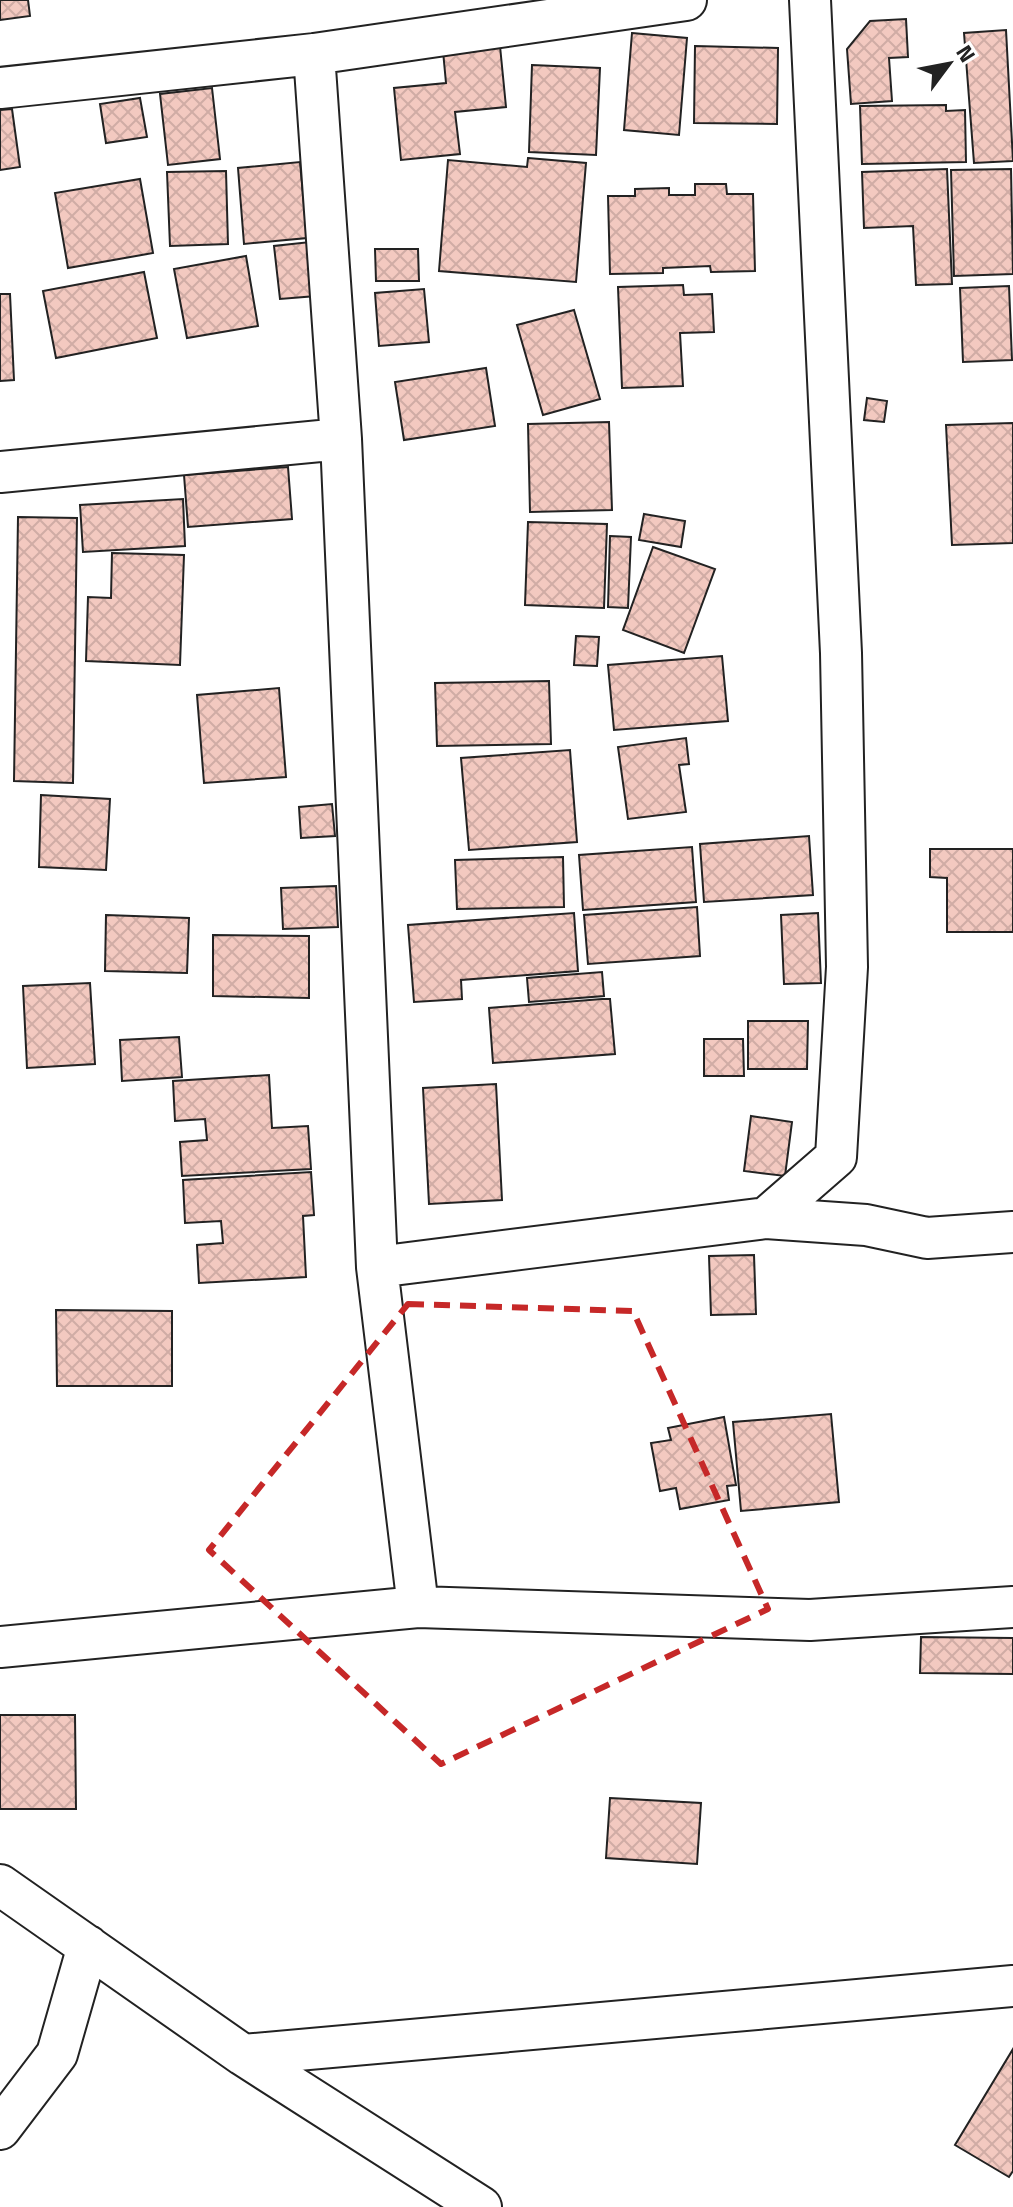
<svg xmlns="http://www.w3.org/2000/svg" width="1013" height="2207" font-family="'Titillium Web',sans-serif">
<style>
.building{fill:url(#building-cross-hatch);stroke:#222;stroke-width:2}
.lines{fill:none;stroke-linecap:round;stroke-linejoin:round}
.minor-casing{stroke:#222;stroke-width:44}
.minor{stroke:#fff;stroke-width:40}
.marked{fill:none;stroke:#c62828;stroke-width:6;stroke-dasharray:16 10;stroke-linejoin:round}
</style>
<defs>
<pattern id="building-cross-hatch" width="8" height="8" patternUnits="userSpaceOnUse" patternTransform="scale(2)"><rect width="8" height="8" fill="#f3c9c0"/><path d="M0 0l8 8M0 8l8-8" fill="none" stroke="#d0aca5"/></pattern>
</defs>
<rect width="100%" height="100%" fill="#fff"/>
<path class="building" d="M0,0h28l2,16 -30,4z
M906,19l2,38 -19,1 3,43 -41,3 -4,-55 23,-28z
M1006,30l7,131 -39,2 -10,-130z
M632,33l55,5 -8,97 -55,-5z
M500,46l6,61 -51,5 5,42 -59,6 -7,-72 52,-5 -3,-32z
M695,46l83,2 -1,76 -83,-1z
M532,65l68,3 -4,87 -67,-3z
M212,88l8,71 -52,6 -8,-71z
M140,98l7,39 -41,6 -6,-39z
M946,105v6l19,-1 1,52 -104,2 -2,-58z
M12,109l8,58 -20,3v-60z
M528,158l58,5 -10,119 -137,-11 9,-111 79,7z
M300,162l7,76 -63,6 -6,-76z
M947,169l5,115 -36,1 -3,-59 -49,2 -2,-56z
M1011,169l2,105 -59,2 -3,-106z
M226,171l2,73 -58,2 -3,-74z
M140,179l13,74 -85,15 -13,-75z
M695,184h31l1,10h26l2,77 -44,1 -1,-6 -47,2v5l-53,1 -2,-78h27v-7l34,-1v7h26z
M310,242l6,54 -36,3 -6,-53z
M375,249h43l1,32h-43z
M246,256l12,70 -71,12 -13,-69z
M144,272l13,66 -101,20 -13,-67z
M683,285l1,10 28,-1 2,38 -34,1 3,53 -61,2 -4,-101z
M1009,286l3,74 -49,2 -3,-74z
M424,289l5,53 -50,4 -4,-53z
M0,294h10l4,86 -14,1z
M574,310l26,89 -57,16 -26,-90z
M486,368l9,58 -91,14 -9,-58z
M867,398l20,3 -3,21 -20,-2z
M609,422l3,88 -82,2 -2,-88z
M1013,423v120l-61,2 -6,-120z
M288,467l4,52 -104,8 -4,-52z
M183,499l2,47 -102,6 -3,-47z
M644,514l41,7 -4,26 -42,-7z
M18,517l59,1 -4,265 -59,-2z
M528,522l79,2 -3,84 -79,-3z
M610,536l21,1 -3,71 -20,-1z
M653,547l62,22 -31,84 -61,-23z
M112,553l72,2 -4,110 -94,-4 2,-64 23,1z
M576,636l23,1 -2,29 -23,-1z
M722,656l6,65 -114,9 -6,-65z
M549,681l2,63 -114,2 -2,-63z
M279,688l7,89 -82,6 -7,-88z
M686,738l3,26 -10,1 7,47 -58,7 -10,-72z
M570,750l7,92 -108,8 -8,-92z
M41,795l69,4 -4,71 -67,-3z
M332,804l3,32 -34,2 -2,-31z
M809,836l4,59 -109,7 -4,-58z
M692,847l4,55 -113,8 -4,-55z
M930,849h83v83h-66v-54l-17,-1z
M563,857l1,50 -107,2 -2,-49z
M336,886l2,41 -55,2 -2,-41z
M697,907l3,49 -112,8 -4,-49z
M574,913l4,58 -117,9 1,19 -48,3 -6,-77z
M818,913l3,70 -37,1 -3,-69z
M106,915l83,3 -2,55 -82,-2z
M213,935l96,1v62l-96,-2z
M602,972l2,24 -75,6 -2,-24z
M90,983l5,81 -68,4 -4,-82z
M602,999h8l5,55 -122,9 -4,-55z
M748,1021h60l-1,48h-59z
M179,1037l3,40 -60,4 -2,-41z
M704,1039h39l1,37h-40z
M269,1075l3,53 36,-2 3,43 -129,7 -2,-34 27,-2 -2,-21 -30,2 -2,-40z
M496,1084l6,116 -73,4 -6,-116z
M751,1116l41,6 -7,54 -41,-5z
M311,1172l3,43 -11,1 3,61 -107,6 -2,-38 26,-2 -2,-22 -36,2 -2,-43z
M754,1255l2,59 -45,1 -2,-59z
M56,1310l116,1v75h-115z
M831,1414l8,88 -98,9 -8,-89z
M724,1417l12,68 -9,1 2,14 -49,9 -4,-21 -16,3 -9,-48 20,-3 -3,-12z
M921,1637l92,1v36l-93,-1z
M0,1715h75l1,94h-76z
M610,1798l91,5 -4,61 -91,-6z
M1013,2049v122l-4,6 -54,-32z"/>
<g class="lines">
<defs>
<path id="minor" d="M314,54l27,385 36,828 41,340
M0,88l314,-34 372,-54
M0,472l341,-33
M766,1218l70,-61 11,-190 -6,-314 -31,-653
M377,1267l389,-49 100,7 61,13 86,-6
M0,1647l418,-40 392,13 203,-13
M0,1885l243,170 238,152
M243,2055l770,-69
M0,2129l57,-75 31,-108"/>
</defs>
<use href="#minor" class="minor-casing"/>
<use href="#minor" class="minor"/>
</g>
<path class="marked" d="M408,1304l225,7 135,298 -327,155 -232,-214z"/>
<g transform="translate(949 64) rotate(58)" stroke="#ffffff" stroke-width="6" paint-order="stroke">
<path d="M0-6L14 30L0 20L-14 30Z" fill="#222222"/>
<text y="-12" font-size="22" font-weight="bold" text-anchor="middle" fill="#222222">N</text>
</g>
</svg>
